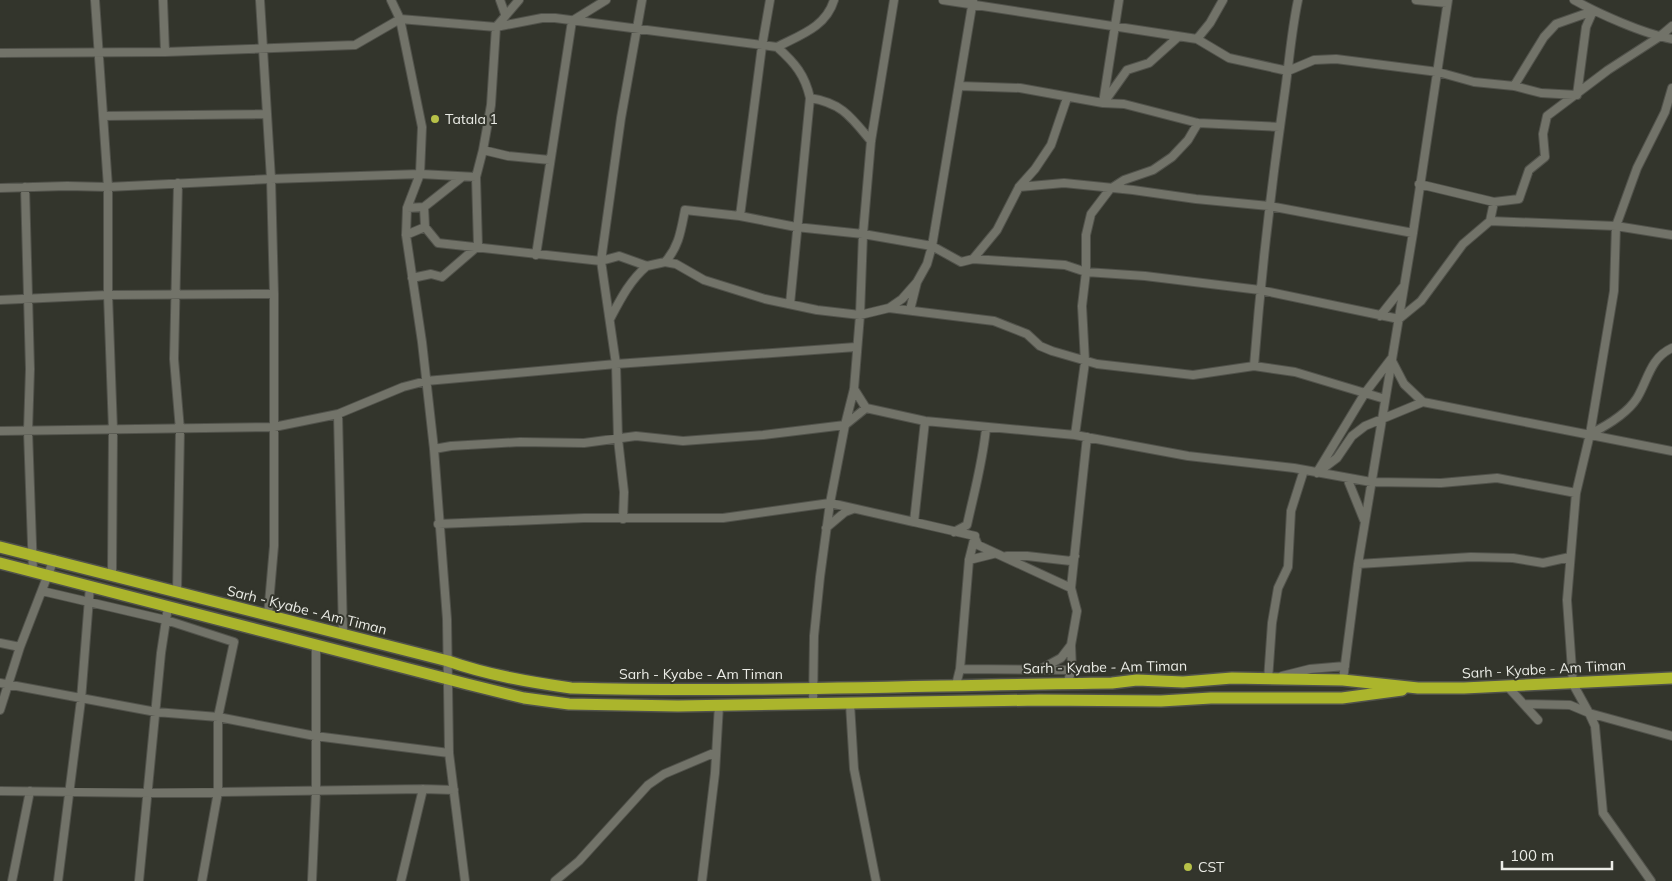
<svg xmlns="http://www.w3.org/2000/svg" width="1672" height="881" font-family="Mulish,sans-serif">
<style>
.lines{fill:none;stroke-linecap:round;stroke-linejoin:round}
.minor-casing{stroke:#51524b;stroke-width:10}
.highway-casing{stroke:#51524b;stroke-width:14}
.minor{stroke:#727369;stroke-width:8}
.highway{stroke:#abb52c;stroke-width:11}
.poi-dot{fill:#b7c148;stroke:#33352c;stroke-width:2}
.labels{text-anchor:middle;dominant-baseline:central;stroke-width:4;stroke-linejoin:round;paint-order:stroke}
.poi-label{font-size:14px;fill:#ebece6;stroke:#33352c;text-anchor:start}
.street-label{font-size:14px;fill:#ebece6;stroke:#33352c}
</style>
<rect width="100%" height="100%" fill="#33352c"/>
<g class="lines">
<defs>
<path id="minor" d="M95,0l13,187v108l5,135 -1,145
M163,0l2,52
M260,0l11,179 3,115v252l-6,69
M391,0l9,19 22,108 -2,47 -13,34 -1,27 16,107 12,107 13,170 2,134 16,128
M500,0l5,14
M943,0l254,39 32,19 59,13 26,-11 22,-1 102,13 36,10 40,4 27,7 36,2 9,-68 7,-16
M1416,0l31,3
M1574,0c25,14 70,34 98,39
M1197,39l13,-16 13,-23
M777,47c23,-12 49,-20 57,-47
M0,53l165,-1 190,-7 45,-26 96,8 23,-27
M959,86l61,2 83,15 21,1 74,19 82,4
M1514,86l30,-49 12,-13 37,-13
M1672,88l-7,24 -28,56 -21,58 -2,65 -24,143 -14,59 -9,107 6,84 16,29 83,23
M810,98c32,5 41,19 61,43
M1105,101l22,-31 22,-7 29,-26
M1103,103l16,-103
M103,116l164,-2
M483,150l8,-45 5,-78 46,-9h13l222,29c18,16 28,28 33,51l-20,206
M1419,184l75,18 25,-3 10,-29 16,-13 -2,-23 4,-18 61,-46 51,-33 13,-11
M25,187l5,182 -2,62 5,141
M1019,187l45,-4 69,7 63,9 73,7 144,27
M0,188l67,-2 41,1 163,-8 149,-5 56,3
M424,207l1,20 13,16 163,18 18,-5 28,10 18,-4 11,2 28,16 61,19 52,11 43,5 29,-7 105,13 33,13 13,12 12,5 45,13 96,11 61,-9 41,6 90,27
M407,208l17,-1 38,-30
M740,216l22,-170 8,-46
M1490,221l4,-19
M406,235l19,-8
M478,246l-2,-69 7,-27 25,6 42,4
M536,255l36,-234 34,-21
M973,259l24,-29 22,-43 16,-18 16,-24 16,-47
M665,262c14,-15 16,-32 20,-52l55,6 56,11 67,7 69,12 29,16 12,-3 92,6 21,7 59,4 115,14 139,29 22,-18 42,-57 27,-23 126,5 56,9
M412,278l19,-4 11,3 36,-31
M0,300l108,-5 166,-1
M889,308l13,-9 15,-17
M910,310l7,-28 10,-18 5,-18 41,-246
M1380,316l23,-29
M610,319c10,-19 20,-39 37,-53
M1254,366c7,-90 17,-179 30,-268 5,-33 7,-65 14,-98
M854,389l12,19 59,13 150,14 113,21 106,12 77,14 70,1 56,-5 79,15
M338,414l5,220
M0,431l274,-4 64,-13 65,-27 23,-6 190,-17 240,-17
M1590,434c16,-8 37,-20 47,-36 11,-18 13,-40 35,-50
M1075,435l10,-73 -3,-56 4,-34v-37l5,-21 19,-25 14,-9 29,-10 19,-13 16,-17 10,-17
M434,449l17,-3 69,-4 64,1 52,-7 47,5 80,-6 82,-10 21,-17
M1319,469l46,-76 26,-34 13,25 19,18
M1317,473l20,-15 15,-22 13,-10 58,-24 249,49
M1347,478l17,42
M623,519l1,-27 -6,-53 -2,-75 -15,-103 20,-143 21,-118
M914,522l61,14
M438,524l146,-6h139l107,-15 84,19 11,-101
M826,528l19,-16 8,-3
M954,532l13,-7c7,-32 16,-64 19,-97
M975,538l3,7 93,43
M1007,556h20l44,5 4,-5
M969,560l24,-6
M1358,564l113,-7 42,1 30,5 27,-6
M42,591l124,29 68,22 -16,75v75l-16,89
M177,593l3,-163 -6,-71 4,-176
M0,643l20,4
M960,669l112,1
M1041,669l20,-11 10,-13
M1282,676l28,-7 35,-3
M1271,679l-3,1 4,-57 6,-35 10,-21 3,-56 13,-41
M1343,680l15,-116 55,-331 35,-233
M0,683l156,29 62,5 97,19 134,17
M1067,683l5,-13 -1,-25 6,-34 -6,-23 16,-151
M956,685l4,-16 9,-109 6,-24
M1508,687l30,33
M813,704l1,-68 6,-59 10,-74 15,-78 9,-36 6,-74 3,-81 8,-93 23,-141
M850,704l4,65 22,112
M1524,704l46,1 19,8 6,13 8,87 48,68
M0,710l20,-63 34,-88
M0,791l149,2 274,-4 31,1
M12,881l18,-90
M58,881l23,-181 9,-114
M139,881l22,-228 7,-46
M312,881l4,-90v-146
M401,881l22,-92
M555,881l24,-20 69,-76 16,-11 52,-22
M702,881l13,-108 4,-68"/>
<path id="highway" d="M0,547l448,114c40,14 81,21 123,27 180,5 361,-3 541,-5l25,-3 46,2 49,-4 111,2 75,8h46l208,-10
M0,563l467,121 57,14 45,6 109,2 361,-6 122,1 50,-3h131l60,-8"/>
</defs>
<use href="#minor" class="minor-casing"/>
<use href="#highway" class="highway-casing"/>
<use href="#minor" class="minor"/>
<use href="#highway" class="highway"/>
</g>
<g class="poi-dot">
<circle cx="435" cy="119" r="5"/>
<circle cx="1188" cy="867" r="5"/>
</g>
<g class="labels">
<g class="poi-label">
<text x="445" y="119">Tatala 1</text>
<text x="1198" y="867">CST</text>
</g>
<g class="street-label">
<text transform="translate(307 610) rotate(14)">Sarh - Kyabe - Am Timan</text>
<text transform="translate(1105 667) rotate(-1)">Sarh - Kyabe - Am Timan</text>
<text transform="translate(1544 669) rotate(-3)">Sarh - Kyabe - Am Timan</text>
<text x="701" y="674">Sarh - Kyabe - Am Timan</text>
</g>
</g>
<path d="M1502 861v8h110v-8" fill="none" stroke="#ebece6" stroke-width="2.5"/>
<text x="1510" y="861" font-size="15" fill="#ebece6" stroke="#33352c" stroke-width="4" paint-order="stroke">100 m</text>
</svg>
